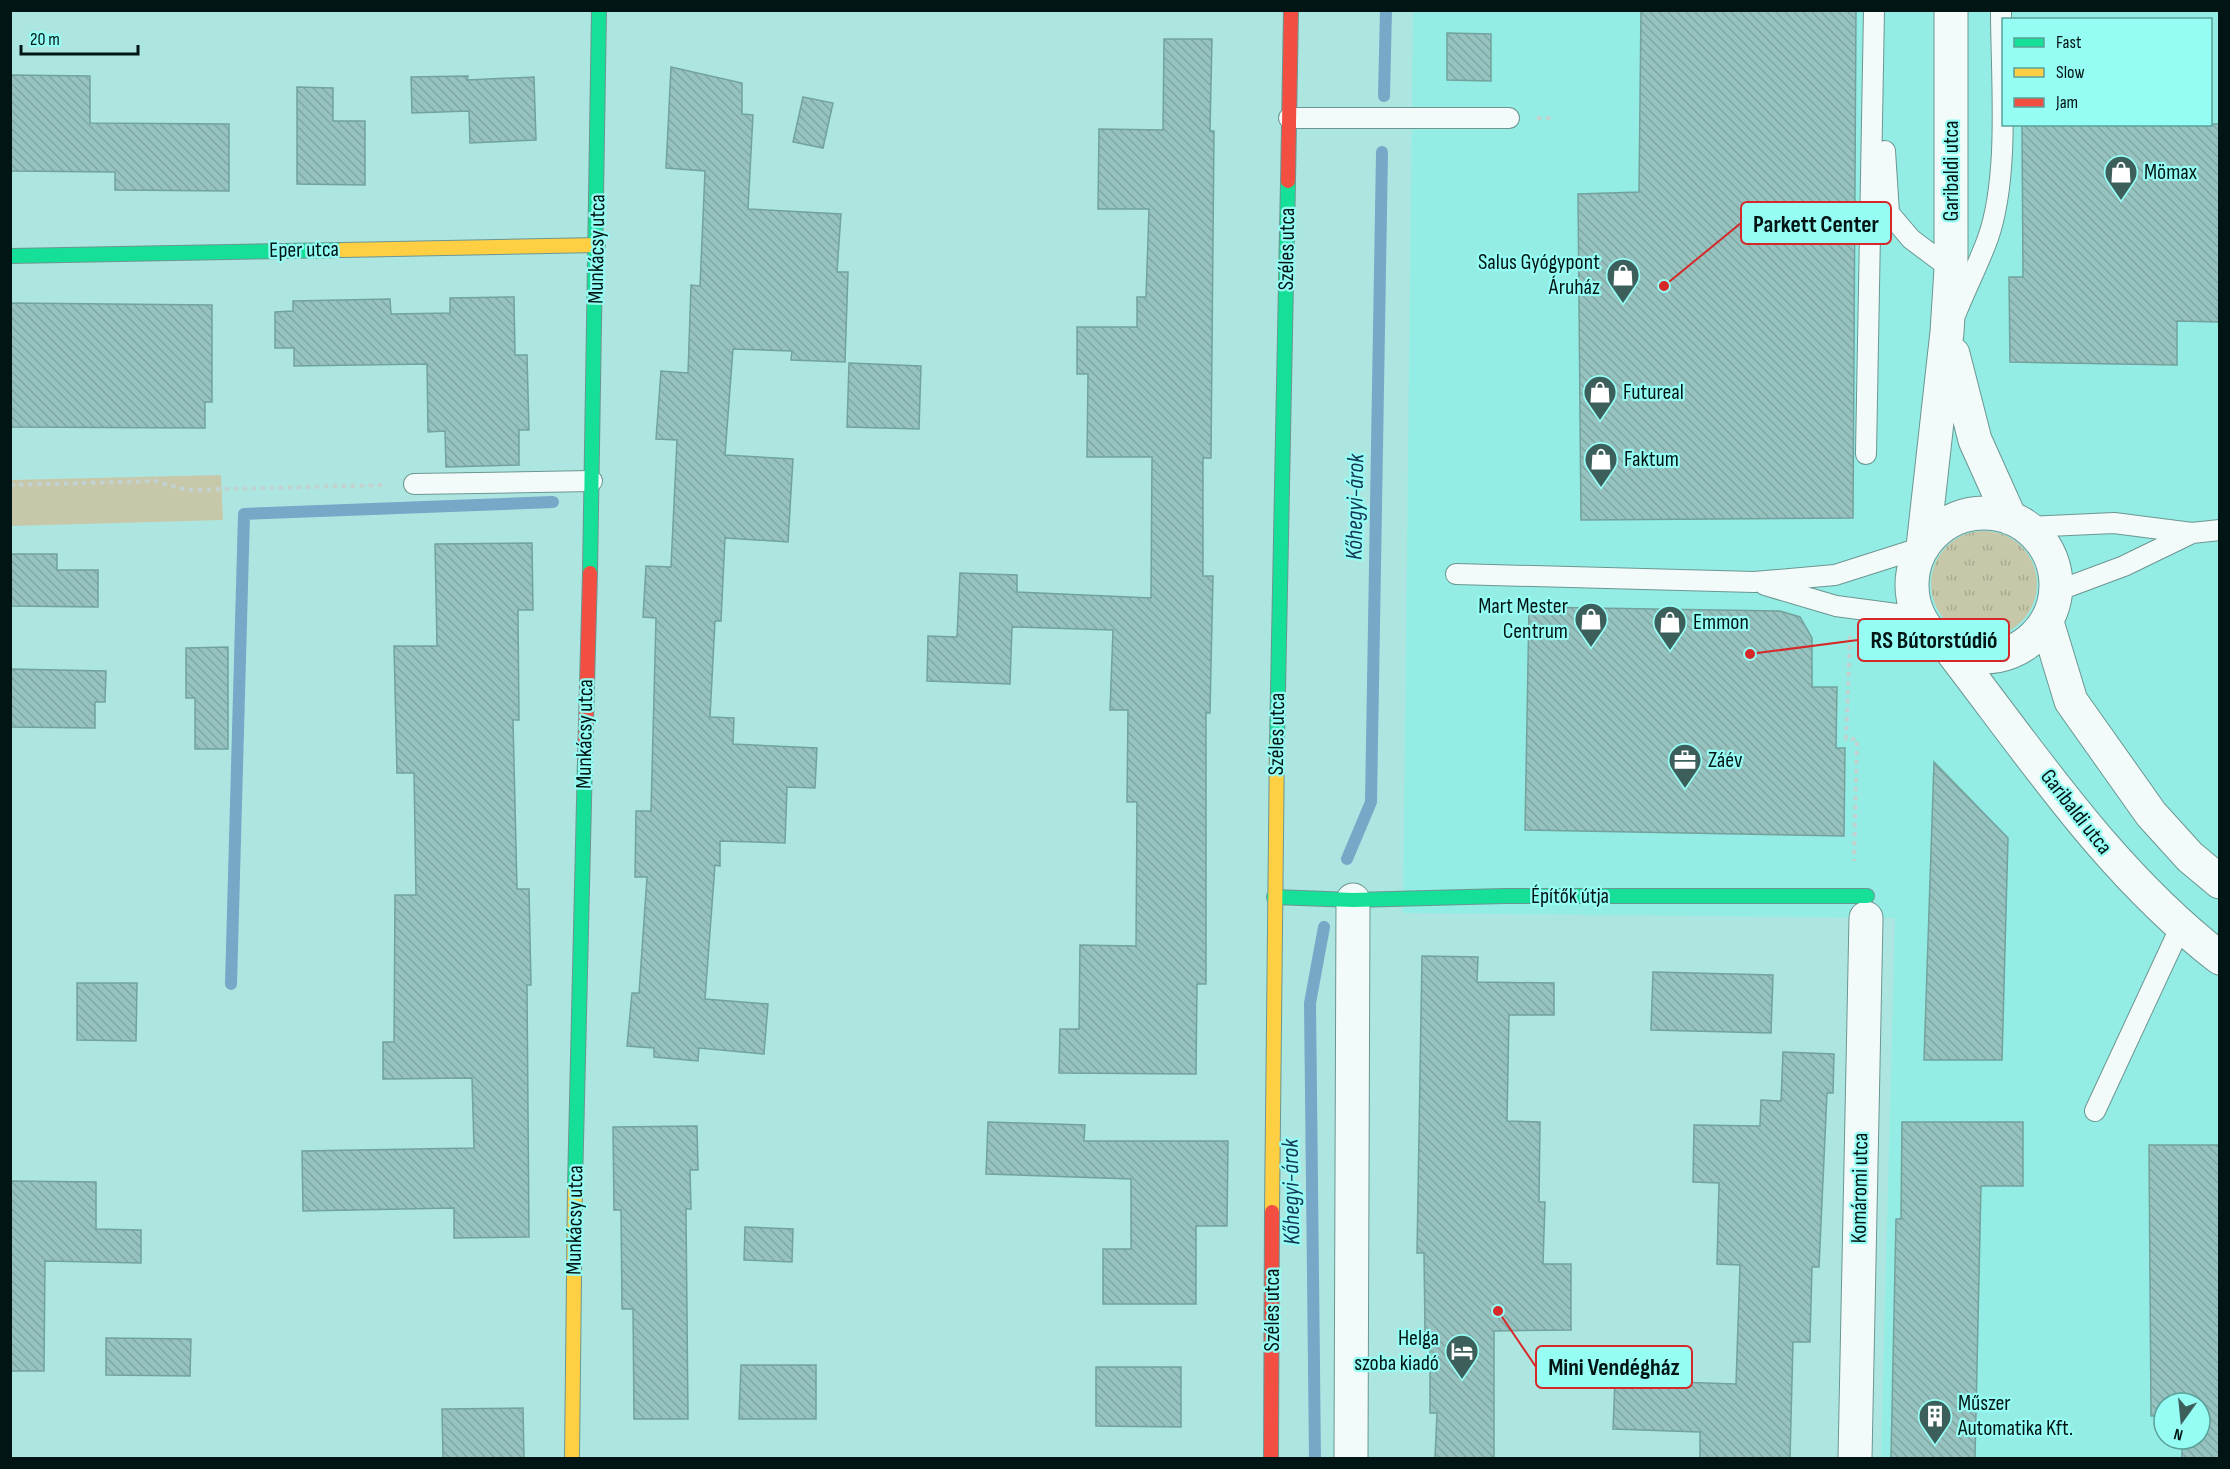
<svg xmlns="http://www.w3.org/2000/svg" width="2230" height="1469" font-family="'Sofia Sans Condensed',sans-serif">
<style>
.built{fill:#93ede5;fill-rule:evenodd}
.grass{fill:url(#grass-tufts)}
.park{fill:#c7c8aa}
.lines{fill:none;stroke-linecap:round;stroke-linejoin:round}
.stream{stroke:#76a8c8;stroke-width:12}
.building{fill:url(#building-back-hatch);stroke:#72a29e;stroke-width:1.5}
.lane-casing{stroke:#6c9692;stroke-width:22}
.street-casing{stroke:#6c9692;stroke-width:35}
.fast-casing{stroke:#6c9692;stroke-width:16}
.slow-casing{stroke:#6c9692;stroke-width:16}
.jam-casing{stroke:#6c9692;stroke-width:16}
.path{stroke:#c1d2d1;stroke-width:4;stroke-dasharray:4.5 4.5;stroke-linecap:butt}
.lane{stroke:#f3fbfa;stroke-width:20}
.street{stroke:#f3fbfa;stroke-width:33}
.fast{stroke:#16e098;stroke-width:14}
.slow{stroke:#ffcf43;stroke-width:14}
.jam{stroke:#f24e42;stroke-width:14}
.labels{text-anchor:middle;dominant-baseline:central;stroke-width:4.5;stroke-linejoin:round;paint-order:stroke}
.street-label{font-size:22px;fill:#011614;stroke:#96fdf4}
.poi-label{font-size:22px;fill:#011614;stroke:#96fdf4;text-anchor:start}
.water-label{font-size:24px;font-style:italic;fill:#123757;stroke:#96fdf4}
.leader{fill:none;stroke:#d62828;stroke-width:2}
.callout-dot{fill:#d62828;stroke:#96fdf4;stroke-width:2}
.callout{fill:#96fdf4;stroke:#d62828;stroke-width:2}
.callout-label{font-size:24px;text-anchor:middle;font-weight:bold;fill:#011614}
</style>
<defs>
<pattern id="grass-tufts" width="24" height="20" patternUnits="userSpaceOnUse" patternTransform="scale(1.5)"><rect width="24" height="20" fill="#c7c8aa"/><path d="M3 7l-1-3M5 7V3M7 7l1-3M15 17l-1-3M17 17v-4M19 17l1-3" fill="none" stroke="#a9ab91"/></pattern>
<pattern id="building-back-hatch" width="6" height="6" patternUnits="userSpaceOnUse" patternTransform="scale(1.5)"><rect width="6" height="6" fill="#96c3bf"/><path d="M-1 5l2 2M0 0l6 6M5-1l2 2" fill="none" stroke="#80a7a3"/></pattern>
</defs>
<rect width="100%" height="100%" fill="#ade6e0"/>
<path class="built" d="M1413,11h806v1447h-338l14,-540 -492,-5zM2004,20h206v104h-206zM2164,1403h36v36h-36z"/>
<path class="grass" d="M1931 584a53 53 0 1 1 106 0a53 53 0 1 1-106 0Z"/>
<path class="park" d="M221,475l2,45 -212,6v-46z"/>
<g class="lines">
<path class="stream" d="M1384,96l2,-86
M1347,859l24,-57 11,-650
M231,984l13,-470 309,-12
M1315,1458l-5,-455 14,-76"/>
</g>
<path class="building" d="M1641,10h215l-3,508 -272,2 -3,-326 61,-2z
M1447,33l44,1v47l-44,-1z
M1164,39h48l-2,92h4l-3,327h-8v118h10l-3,137h-4v271h-9l-1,90 -137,-1 1,-44h19l1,-84 56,1 1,-144h-10l1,-92h-18l3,-80 -101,-3 -2,57 -83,-3 1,-45 29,1 3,-64 57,2v17l134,6 1,-141h-65l1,-83h-11v-47h60v-30h9l3,-88h-51l1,-80 64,1z
M671,67l71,16v31l11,1 -5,94 93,5 -4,58h11l-3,90 -54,-2 1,-9 -59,-2 -8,106 68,4 -5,83 -63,-4 -4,83h-6l-5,96 24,1 -1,26 84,4 -2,40 -28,-1 -2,56 -65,-2v25l-5,-1 -10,134 63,5 -4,50 -65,-6 -1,13 -44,-4v-9l-27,-2 5,-53h7l8,-116h-12l1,-66h15l5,-193 -13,-1 3,-51 25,1 6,-127 -21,-1 5,-68 27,2 3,-88 9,1 5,-115 -39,-3z
M10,75l80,1v47l139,1v67l-114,-1v-18l-105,-1z
M468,76l-1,4 67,-3 2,63 -66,3 -1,-32 -57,2 -1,-36z
M297,87l36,1v33h32v64l-68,-1z
M803,97l30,6 -10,45 -30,-6z
M2022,124h198v198l-43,-1v44l-167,-3 -1,-85h14z
M514,297l1,58h12l2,75h-10v35l-73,2 -1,-36 -17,1 -1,-68 -133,2v-18h-19v-36l18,-1v-10l97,-2 1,15 59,-1v-15z
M10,303l202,2v97h-7v26l-195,-1z
M849,363l72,3 -2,63 -72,-2z
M532,543l1,67h-15l1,110h-6l4,169h12l2,96h-4l2,252 -75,1v-30l-151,3 -1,-60 172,-3 -2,-70 -89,1v-37h11l1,-147h21l-2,-122h-17l-3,-127h43l-2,-102z
M10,554h47v16h41v37l-88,-1z
M1529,607l251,4 20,6 12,21v49h25l-1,61h9l-1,88 -319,-6z
M228,647v102h-33v-51h-9v-50z
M10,669l96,2 -1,31h-10v26l-85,-1z
M1934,762l74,76 -6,222h-78z
M1422,956l56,1 -1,25 77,1v32h-45l-2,106 33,1 -1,80h6l-2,62h28v66l-77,1v127h-59l2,-45h-7v-81h-5l-1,-79h-7z
M1653,972l120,3 -2,58 -120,-3z
M77,983h60l-1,58 -59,-1z
M1783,1052l51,2 -1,39h-6l-8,174h-7l-2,75h-17l-3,116h-90v-26l-87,-3 2,-49 121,4 4,-119 -23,-1 2,-81 -26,-1 1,-57 66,1 1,-26 20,1z
M988,1122l97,3 -1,16h144l-1,85h-31v78h-93v-55h28v-70l-145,-5z
M1902,1122h121v64h-42l-6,272h-84l5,-239h5z
M697,1126l1,44h-8l1,39h-5l2,210h-54l-1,-110h-11l-1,-99h-7l-1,-83z
M2149,1145h71v313h-38v-19h18v-36h-36v13h-13z
M10,1181l86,1v47l45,1v33l-96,-2 -1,110h-34z
M745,1227l48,2 -1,33 -48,-2z
M106,1338l85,1 -1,37 -84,-1z
M741,1365h75v54h-77z
M1096,1367h85v60l-85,-1z
M523,1408l1,50h-81l-1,-49z"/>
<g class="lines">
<defs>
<path id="lane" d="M1289,118h220
M1885,151l4,62 22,26 40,30
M1956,313c10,-25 23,-50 32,-75 22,-63 13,-160 13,-228
M1866,454l8,-444
M414,484l178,-3
M2026,527l88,-4 78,10 28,-3
M1456,574l298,8 81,-7 88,-28
M1765,585l71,21 83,11
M2057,591l67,-25 68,-33
M2095,1111l85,-183"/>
<path id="street" d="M1953,354l22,86 35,78
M1912 585a72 72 0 1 1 144 0a72 72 0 1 1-144 0Z
M1923,547l24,-215 4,-63v-259
M2047,622l24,79 80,113 39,43 30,25
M1950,649c84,109 160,224 270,309
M1351,1458l2,-558
M1855,1458l11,-540"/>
<path id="fast" d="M10,256l332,-6
M590,573l9,-563
M1277,742l11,-561
M1274,897l79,3 152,-4h362
M575,1186l10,-427"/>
<path id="slow" d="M342,250l256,-5
M1272,1212l5,-470
M572,1458l3,-272"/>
<path id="jam" d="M1288,181l3,-171
M585,759l5,-186
M1271,1458l1,-246"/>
</defs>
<use href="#lane" class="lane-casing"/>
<use href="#street" class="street-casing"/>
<use href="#fast" class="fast-casing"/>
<use href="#slow" class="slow-casing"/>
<use href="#jam" class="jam-casing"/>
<path class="path" d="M1537,118h17
M10,485l145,-4 32,9 199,-5
M1850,636l-4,103h11l-3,122"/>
<use href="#lane" class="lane"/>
<use href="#street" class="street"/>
<use href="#fast" class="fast"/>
<use href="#slow" class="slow"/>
<use href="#jam" class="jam"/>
</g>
<defs>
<symbol id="shop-pin" viewBox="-11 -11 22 30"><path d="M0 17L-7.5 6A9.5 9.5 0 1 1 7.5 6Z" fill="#3d5f5b" stroke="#96fdf4"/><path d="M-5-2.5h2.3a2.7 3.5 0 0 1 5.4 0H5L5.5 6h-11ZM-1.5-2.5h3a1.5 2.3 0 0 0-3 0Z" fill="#fff"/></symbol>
<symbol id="office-pin" viewBox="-11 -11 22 30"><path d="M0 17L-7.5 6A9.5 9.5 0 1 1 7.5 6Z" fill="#3d5f5b" stroke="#96fdf4"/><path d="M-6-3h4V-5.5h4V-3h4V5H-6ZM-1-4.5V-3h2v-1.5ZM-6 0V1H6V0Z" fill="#fff"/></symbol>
<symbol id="hotel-pin" viewBox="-11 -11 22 30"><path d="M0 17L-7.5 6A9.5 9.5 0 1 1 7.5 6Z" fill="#3d5f5b" stroke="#96fdf4"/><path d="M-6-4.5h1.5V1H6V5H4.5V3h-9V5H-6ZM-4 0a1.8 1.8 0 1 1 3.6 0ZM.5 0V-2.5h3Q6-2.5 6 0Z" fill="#fff"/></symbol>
<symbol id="building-pin" viewBox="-11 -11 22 30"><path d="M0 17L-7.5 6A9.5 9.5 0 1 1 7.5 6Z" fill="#3d5f5b" stroke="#96fdf4"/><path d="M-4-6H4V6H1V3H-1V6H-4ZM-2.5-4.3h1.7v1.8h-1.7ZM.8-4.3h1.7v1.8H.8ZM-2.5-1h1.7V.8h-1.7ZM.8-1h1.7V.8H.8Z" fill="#fff"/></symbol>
</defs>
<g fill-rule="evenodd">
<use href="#shop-pin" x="2102" y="153" width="38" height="52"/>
<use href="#shop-pin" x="1604" y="256" width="38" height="52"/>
<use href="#shop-pin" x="1581" y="373" width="38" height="52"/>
<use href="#shop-pin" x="1582" y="440" width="38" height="52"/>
<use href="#shop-pin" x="1572" y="600" width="38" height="52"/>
<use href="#shop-pin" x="1651" y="603" width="38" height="52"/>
<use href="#office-pin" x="1666" y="741" width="38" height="52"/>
<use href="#hotel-pin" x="1443" y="1332" width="38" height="52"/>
<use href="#building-pin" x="1916" y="1397" width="38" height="52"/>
</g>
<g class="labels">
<g class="street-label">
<text transform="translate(1951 171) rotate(-90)">Garibaldi utca</text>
<text transform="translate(597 249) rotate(-89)">Munkácsy utca</text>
<text transform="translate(1287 249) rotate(-89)">Széles utca</text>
<text transform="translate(304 250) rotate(-1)">Eper utca</text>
<text transform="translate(585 734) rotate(-89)">Munkácsy utca</text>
<text transform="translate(1277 734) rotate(-89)">Széles utca</text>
<text transform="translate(2076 812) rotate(52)">Garibaldi utca</text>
<text x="1570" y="896">Építők útja</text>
<text transform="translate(1860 1188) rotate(-89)">Komáromi utca</text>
<text transform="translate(575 1220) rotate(-89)">Munkácsy utca</text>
<text transform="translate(1272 1310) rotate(-90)">Széles utca</text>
</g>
<g class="poi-label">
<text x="2144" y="172">Mömax</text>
<text x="1600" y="262" text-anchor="end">Salus Gyógypont<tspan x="1600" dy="25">Áruház</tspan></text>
<text x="1623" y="392">Futureal</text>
<text x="1624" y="459">Faktum</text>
<text x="1568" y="606" text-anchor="end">Mart Mester<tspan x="1568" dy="25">Centrum</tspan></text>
<text x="1693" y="622">Emmon</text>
<text x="1708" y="760">Záév</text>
<text x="1439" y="1338" text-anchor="end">Helga<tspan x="1439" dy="25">szoba kiadó</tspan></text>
<text x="1958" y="1403">Műszer<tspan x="1958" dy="25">Automatika Kft.</tspan></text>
</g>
<g class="water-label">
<text transform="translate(1355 507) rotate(-89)">Kőhegyi-árok</text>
<text transform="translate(1291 1192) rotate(-91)">Kőhegyi-árok</text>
</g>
</g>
<path class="leader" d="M1664 286L1741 223M1750 654L1858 640M1498 1311L1536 1367"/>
<g class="callout-dot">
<circle cx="1664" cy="286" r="6"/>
<circle cx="1750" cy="654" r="6"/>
<circle cx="1498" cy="1311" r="6"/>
</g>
<g class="callout">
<rect x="1741" y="202" width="150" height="42" rx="6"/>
<rect x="1858" y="619" width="151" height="42" rx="6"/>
<rect x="1536" y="1346" width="156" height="42" rx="6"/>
</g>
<g class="callout-label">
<text x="1816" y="232">Parkett Center</text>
<text x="1934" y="648">RS Bútorstúdió</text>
<text x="1614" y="1375">Mini Vendégház</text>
</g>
<rect width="2230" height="1469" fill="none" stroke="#011614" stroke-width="24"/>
<rect x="2002" y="18" width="210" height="108" fill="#96fdf4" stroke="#5aa19a" stroke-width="1.5"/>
<rect x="2014" y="38" width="30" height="9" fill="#16e098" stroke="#5aa19a" stroke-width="1.5"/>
<text x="2056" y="48" font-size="18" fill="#011614">Fast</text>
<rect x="2014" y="68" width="30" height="9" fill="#ffcf43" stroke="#5aa19a" stroke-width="1.5"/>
<text x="2056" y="78" font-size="18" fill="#011614">Slow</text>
<rect x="2014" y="98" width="30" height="9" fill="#f24e42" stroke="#5aa19a" stroke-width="1.5"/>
<text x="2056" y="108" font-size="18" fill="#011614">Jam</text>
<g transform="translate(2182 1421) rotate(195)"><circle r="28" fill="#96fdf4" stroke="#5aa19a" stroke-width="1.5"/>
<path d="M0-4.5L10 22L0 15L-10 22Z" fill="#3d5f5b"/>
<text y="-9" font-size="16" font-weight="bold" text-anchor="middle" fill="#011614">N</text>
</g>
<path d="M21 45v9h117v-9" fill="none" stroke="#011614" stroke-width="3"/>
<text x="30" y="45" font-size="18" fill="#011614" stroke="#96fdf4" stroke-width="4.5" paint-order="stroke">20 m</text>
</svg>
